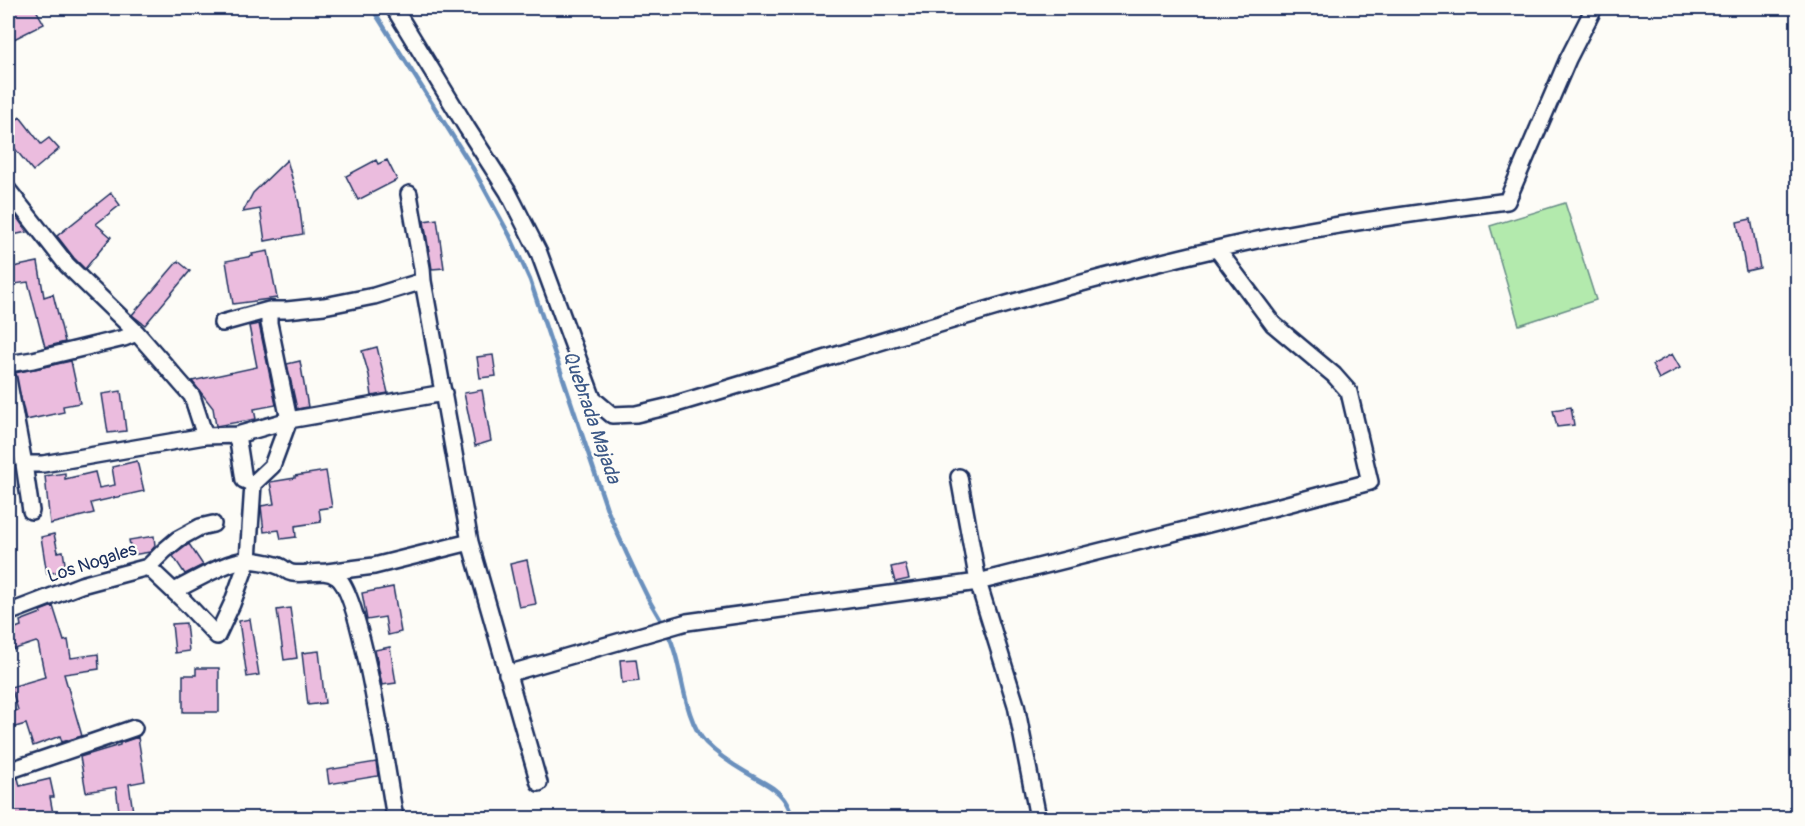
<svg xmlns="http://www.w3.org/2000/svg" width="1805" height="826" font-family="Pangolin,sans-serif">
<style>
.green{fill:#b3eaad;stroke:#678c86;stroke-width:1.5}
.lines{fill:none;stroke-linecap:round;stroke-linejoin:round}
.stream{stroke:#6b90bd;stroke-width:4.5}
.building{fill:#ebbcde;stroke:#1b2f5e;stroke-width:1.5}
.minor-casing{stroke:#1b2f5e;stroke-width:20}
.minor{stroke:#fdfcf7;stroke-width:15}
.labels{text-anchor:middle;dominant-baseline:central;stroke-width:4.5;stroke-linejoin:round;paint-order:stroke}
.street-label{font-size:18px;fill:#1b2f5e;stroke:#fdfcf7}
.water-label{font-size:20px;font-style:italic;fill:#3c5886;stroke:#fdfcf7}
</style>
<rect width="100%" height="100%" fill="#fdfcf7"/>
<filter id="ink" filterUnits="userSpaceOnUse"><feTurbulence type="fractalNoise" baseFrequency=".0167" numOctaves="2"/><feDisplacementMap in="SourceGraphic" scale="12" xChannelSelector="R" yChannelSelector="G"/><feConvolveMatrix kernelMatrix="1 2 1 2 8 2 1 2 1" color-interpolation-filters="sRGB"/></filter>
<g filter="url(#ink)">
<path class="green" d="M1565,203l31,97 -77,25 -29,-99z"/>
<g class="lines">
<path class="stream" d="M372,8l102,162 36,66 20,44 77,229c13,31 27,61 42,91 10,18 21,33 26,53 8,26 11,69 31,90 14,14 30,24 48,34 10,6 22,11 29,21 5,6 7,13 10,20"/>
</g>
<path class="building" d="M8,8h27l9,16 -36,18z
M20,117l21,27 8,-6 10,11 -26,22 -25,-31v-13z
M287,160l12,43 4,31 -38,7 -5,-32 -17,3 10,-19z
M376,160l2,4 9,-4 10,20 -39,20 -12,-24z
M111,193l9,12 -24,19 15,13 -26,32 -11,-11 -17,-22z
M16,216l11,16 -19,4v-18z
M437,219l7,49 -12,1 -8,-48z
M1751,219l9,49 -14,3 -9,-49z
M268,251l9,47 -44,6 -7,-43 27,-5 -1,-2z
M178,261l12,10 -45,54 -13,-10z
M38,262l6,35 9,-3 12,48 -20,5 -17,-65 -20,3v-17z
M259,324l17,81 -22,4 2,10 -40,7 -3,-18 -21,-27 65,-14 -8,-41z
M377,347l11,46 -16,3 -3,-21 -7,-24z
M1672,354l8,14 -21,11 -7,-14z
M493,355l3,21 -16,2 -3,-21z
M71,361l9,42 -17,3 1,6 -38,8 -11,-47z
M300,361l8,46 -11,2 -10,-45z
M482,390l9,51 -16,5 -11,-53z
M121,391l5,40 -18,2 -6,-39z
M1571,407l3,18 -17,2 -4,-17z
M137,461l7,30 -53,12 3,10 -44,11 -5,-48 20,-3v6l30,-7 4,16 16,-3 -3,-18z
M326,471l6,36 -13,2 2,13 -26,4 1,11 -15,2 -2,-9 -15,2 -3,-26 13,-2 -4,-22 25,-4v-2z
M54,534l4,18 5,-1 3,19 -19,4 -6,-37z
M154,536l1,10 -5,6 -18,3 -3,-15z
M189,544l14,21 -18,9 -12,-18z
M527,560l9,44 -17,3 -9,-43z
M905,564l4,15 -14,3 -4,-15z
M393,587l8,45 -13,3 -3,-18 -18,3 -5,-27z
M53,606l11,35 4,-1 3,18 27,-4 1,15 -35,5 18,62 -20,6 -2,-6 -27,10 -7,-22 -18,5v-16l10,-3 -7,-23 34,-10 -7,-34 -2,-1 -24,8 -4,-13v-6l13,-5 -1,-5 21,-8 -1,-2z
M290,608l7,50 -13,2 -7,-50z
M250,619l9,56 -12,2 -8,-56z
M186,623l3,28 -14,2 -3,-29z
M390,647l6,36 -14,2 -7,-35z
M319,651l6,52 -17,2 -6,-52z
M636,659l3,22 -17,2 -2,-23z
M196,668h23v44h-36v-37h13z
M138,737l7,44 -16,3 5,35h-14l-4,-32 -30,5 -6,-35 40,-12v-2z
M376,762l2,14 -49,8 -2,-14z
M18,778l2,8 30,-7 4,18h-4l4,22h-46v-38z"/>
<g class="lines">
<defs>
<path id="minor" d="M394,8l73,120 41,64 31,61 54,146 19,16 24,-1 30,-7c189,-56 376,-119 568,-162 90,-20 182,-32 273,-44l61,-142 26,-51
M8,190l59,75 70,68 55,63 13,40
M222,323l47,-13h18l37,-4 50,-10 49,-15 -1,-13 -13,-74
M8,364l25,-4 91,-22 13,-5
M8,379l16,85h19l162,-28 32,-1 7,45 9,4 -5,76 -16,44 -15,32 -34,-36 -35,-33
M237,435l52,-15 155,-27
M24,464l7,47
M959,477l19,105 38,123 22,113
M253,484l19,-18 17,-46 -20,-97v-13
M470,542l69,241
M327,572l47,-6 96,-24 -47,-261
M174,591c18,-9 56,-32 75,-31 9,1 24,3 32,7 4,2 6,5 11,6 15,3 32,-6 45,4 25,18 51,202 58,241
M8,613l73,-28 67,-18 17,-17 13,-11 22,-12 13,-3
M507,674l180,-52 291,-40 298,-75 94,-25 -21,-90 -15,-17 -61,-51 -56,-75
M8,771l126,-43"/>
</defs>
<use href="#minor" class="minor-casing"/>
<use href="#minor" class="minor"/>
</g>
</g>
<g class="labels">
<g class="street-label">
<text transform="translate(92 563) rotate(-18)">Los Nogales</text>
</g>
<g class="water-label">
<text transform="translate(592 417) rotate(71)">Quebrada Majada</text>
</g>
</g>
<rect width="1805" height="826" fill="none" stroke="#fdfcf7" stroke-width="30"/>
<rect x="15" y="15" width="1775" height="796" fill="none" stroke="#1b2f5e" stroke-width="2" filter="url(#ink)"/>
</svg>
